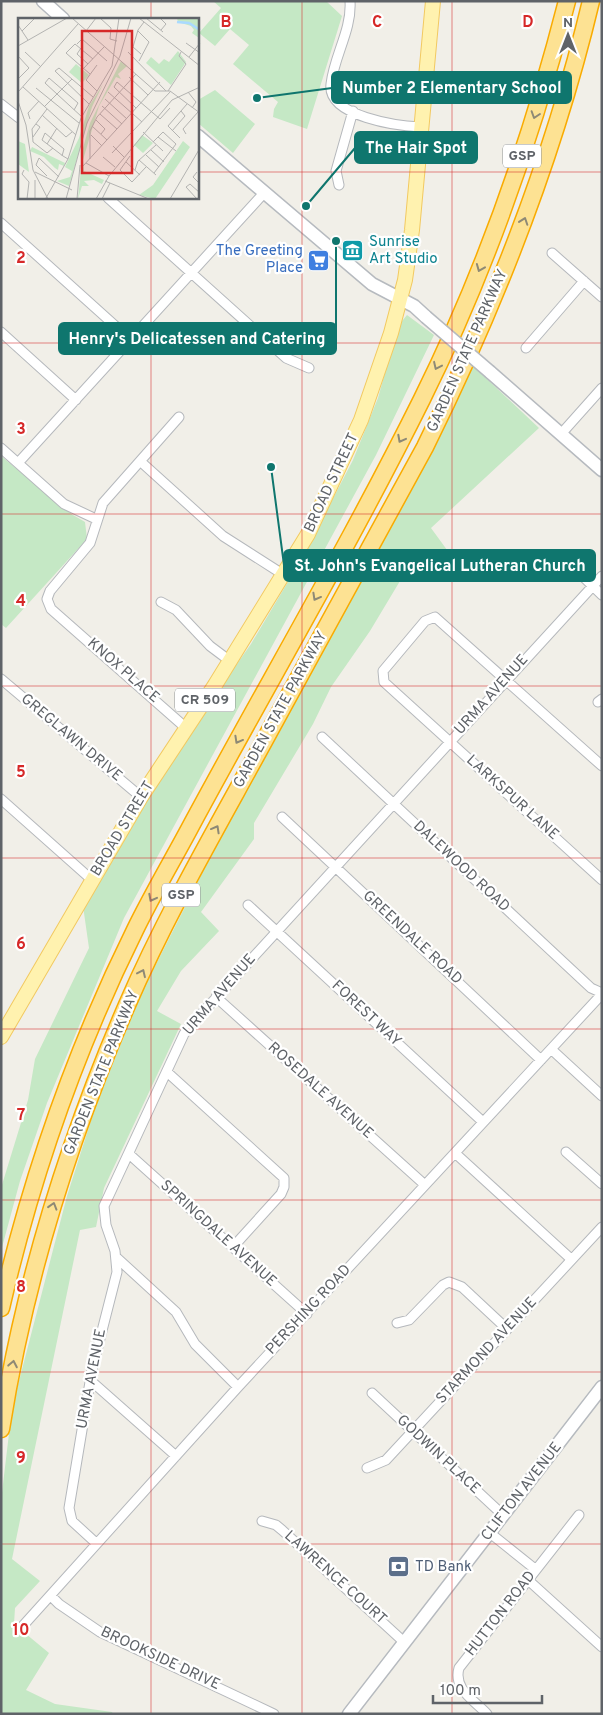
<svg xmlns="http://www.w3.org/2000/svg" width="603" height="1715" font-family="Overpass,sans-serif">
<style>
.green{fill:#c5e8c5}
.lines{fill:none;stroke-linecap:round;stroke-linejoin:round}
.street-casing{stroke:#b5b8bc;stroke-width:11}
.secondary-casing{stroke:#b6babf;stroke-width:15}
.primary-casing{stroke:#f2c960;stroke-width:16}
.highway-casing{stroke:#f9ab00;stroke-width:19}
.street{stroke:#fff;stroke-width:9}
.secondary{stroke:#fff;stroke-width:12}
.primary{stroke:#fff2af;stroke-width:14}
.highway{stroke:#fde293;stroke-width:16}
.secondary-bridge-casing{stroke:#b6babf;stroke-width:15;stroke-linecap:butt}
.secondary-bridge{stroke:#fff;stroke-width:12}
.oneway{stroke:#8e8975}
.grid{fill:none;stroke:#d62828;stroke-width:1;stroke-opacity:0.55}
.labels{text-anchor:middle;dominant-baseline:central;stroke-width:4.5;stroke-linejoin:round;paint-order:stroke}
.shield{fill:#fff;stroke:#8f9295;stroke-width:1}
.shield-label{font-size:14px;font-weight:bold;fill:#5f6368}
.culture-label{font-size:15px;fill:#0d838f;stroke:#fff;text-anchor:start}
.shop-label{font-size:15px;fill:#366cbe;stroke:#fff;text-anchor:end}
.street-label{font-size:15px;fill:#5f6368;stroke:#fff}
.service-label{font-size:15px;fill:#4e5e75;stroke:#fff;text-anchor:start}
.inset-river{fill:none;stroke:#aadaff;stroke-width:2.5}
.inset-road{fill:none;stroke:#b3b3b1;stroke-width:1}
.view{fill:#d62828;fill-opacity:0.15;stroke:#d62828;stroke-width:2.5}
.inset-edge{fill:none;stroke:#5f6368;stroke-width:2.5}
.grid-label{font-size:16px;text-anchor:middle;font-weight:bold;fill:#d62828;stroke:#fff;stroke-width:4.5;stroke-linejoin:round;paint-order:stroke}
.leader{fill:none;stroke:#0f766e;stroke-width:2}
.callout-dot{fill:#0f766e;stroke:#fff;stroke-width:2}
.callout{fill:#0f766e;stroke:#0f766e;stroke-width:2}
.callout-label{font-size:16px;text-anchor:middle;font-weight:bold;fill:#fff}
</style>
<rect width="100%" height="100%" fill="#f1efe8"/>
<path class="green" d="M213,1h113l16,15 -35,113 -34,-12 1,-8 4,-7 -45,-38 16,-19 -19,-16 -15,17 -16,-13 22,-25z
M215,90l40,34 -22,29 -35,-30v-23z
M407,315l27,20 -58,120 -252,463 -77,185 -27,78 -19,70v-63l27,-88 7,-41 54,-111 -6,-42 92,-154 76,-108 50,-84 52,-100 25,-62 20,-72z
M470,363l69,65 -108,100 38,52 -12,-3 -48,-28 -6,27 -33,55 -39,56 -18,37 -59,99v16l-53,73 18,19 -38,40 -24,40 24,13 -77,164 -8,39 -16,3 -68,329 28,22 -25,27 -1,16 35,29 -23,37 29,14 57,8 1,2h-112v-213l11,-93 55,-212 28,-88 45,-112 92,-182 103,-184 90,-172z
M1,456l72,59 12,7 2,17 -81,89 -5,-4z"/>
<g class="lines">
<defs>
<path id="street" d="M350,1c2,29 -16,55 -19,83 -4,33 68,42 90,43
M425,80l34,3 8,6
M1,104l18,14
M339,185l-3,-14 17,-60
M108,198l178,160 23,10
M1,223l130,117
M552,253l50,44
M1,332l75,68
M526,348l58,-67
M179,417l-76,86 -13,40 -40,48 -3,8 4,10 135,119
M561,434l41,-46
M1,448l63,56 32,15
M140,461l83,75 61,39
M18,463l246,-270
M567,561l35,34
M161,602l15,8 34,36 20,15
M1,679l140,118
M598,702l4,-3
M322,737l269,251 11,5
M602,766l-167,-149 -10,4 -42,50 1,11 218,198
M1,799l91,81
M282,817l259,243
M248,905l235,217
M216,997l209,188
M551,1049l51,47
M167,1072l117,106v9l-3,7 -48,53
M566,1152l36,32
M455,1153l116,106
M129,1154l178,160
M116,1257l60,55 19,32 43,43
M397,1323l12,-3 34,-35 6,-3 13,5 45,42
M90,1380l86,76
M372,1393l132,123
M367,1468l19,-8 216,-233
M262,1521l14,4 6,5 122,112
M490,1533l45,36
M96,1543l-24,-22 -3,-13 23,-138 25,-98 -2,-21 -9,-26 -2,-19 80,-172 10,-12 408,-446
M527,1579l75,68
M51,1596l8,8 41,28 174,82
M20,1629l218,-242 364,-393
M487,1714c-13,-14 -34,-25 -28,-46l120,-153"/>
<path id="secondary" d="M43,1l20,18
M198,136l174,148 42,22 12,11
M490,372l112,98
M349,1714l253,-327"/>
<path id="primary" d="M1,1037l140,-240 74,-112 93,-151 53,-114 30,-87 14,-53 7,-50 21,-229"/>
<path id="highway" d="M1,1308c30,-130 75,-259 134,-378 18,-37 39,-72 58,-108 76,-141 158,-280 229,-423 63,-127 110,-261 145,-398
M1,1429c23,-146 67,-288 126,-424 36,-83 81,-162 124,-240 58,-106 116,-212 174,-318 71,-143 129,-291 166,-446"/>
</defs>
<use href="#street" class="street-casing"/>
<use href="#secondary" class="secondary-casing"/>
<use href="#primary" class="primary-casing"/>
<use href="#highway" class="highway-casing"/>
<use href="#street" class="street"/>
<use href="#secondary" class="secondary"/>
<use href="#primary" class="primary"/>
<use href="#highway" class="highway"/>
<defs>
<path id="secondary-bridge" d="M426,317l64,55"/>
</defs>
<use href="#secondary-bridge" class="secondary-bridge-casing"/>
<use href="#secondary-bridge" class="secondary-bridge"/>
</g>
<defs><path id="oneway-chevron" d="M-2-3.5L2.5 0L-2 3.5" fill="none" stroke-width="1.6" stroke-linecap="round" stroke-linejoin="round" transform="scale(1.25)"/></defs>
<g class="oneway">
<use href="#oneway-chevron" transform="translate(535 115) rotate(108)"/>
<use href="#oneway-chevron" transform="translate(524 221) rotate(-71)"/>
<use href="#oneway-chevron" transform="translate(480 268) rotate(112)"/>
<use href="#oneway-chevron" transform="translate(437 366) rotate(115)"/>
<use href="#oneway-chevron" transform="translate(401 439) rotate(118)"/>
<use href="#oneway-chevron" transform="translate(316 597) rotate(119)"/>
<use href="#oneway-chevron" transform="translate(238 740) rotate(119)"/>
<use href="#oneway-chevron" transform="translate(216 829) rotate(-61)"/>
<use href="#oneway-chevron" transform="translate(152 898) rotate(118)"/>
<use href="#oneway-chevron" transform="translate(142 973) rotate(-65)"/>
<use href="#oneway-chevron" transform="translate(53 1206) rotate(-73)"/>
<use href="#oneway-chevron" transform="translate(13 1364) rotate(-79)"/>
</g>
<path class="grid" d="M151,1v18M302,1v1713M452,1v1713M1,172h18M198,172h404M151,198v1516M1,343h601M1,514h601M1,686h601M1,858h601M1,1029h601M1,1200h601M1,1372h601M1,1544h601"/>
<defs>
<symbol id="museum-square" viewBox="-11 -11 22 22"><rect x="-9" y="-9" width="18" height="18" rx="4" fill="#0f9aa8" stroke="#fff"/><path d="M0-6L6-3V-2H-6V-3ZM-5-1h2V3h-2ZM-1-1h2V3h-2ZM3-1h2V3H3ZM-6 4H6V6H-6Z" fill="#fff"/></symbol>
<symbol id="supermarket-square" viewBox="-11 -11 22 22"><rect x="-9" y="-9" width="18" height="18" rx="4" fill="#3f7fe0" stroke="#fff"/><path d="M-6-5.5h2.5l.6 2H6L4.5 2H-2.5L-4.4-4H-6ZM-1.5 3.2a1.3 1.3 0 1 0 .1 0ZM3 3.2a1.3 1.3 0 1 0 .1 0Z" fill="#fff"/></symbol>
<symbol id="bank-square" viewBox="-11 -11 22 22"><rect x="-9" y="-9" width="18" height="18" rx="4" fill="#5c6f8a" stroke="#fff"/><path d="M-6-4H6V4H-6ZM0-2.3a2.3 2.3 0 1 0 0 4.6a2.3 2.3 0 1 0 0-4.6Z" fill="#fff"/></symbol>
</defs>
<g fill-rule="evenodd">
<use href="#museum-square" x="340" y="238" width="25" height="25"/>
<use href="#supermarket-square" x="306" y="248" width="25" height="25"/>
<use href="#bank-square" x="386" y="1554" width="25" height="25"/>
</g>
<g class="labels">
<g class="shield">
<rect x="503" y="144.5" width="38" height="23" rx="4"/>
<rect x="175" y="688.5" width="60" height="23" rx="4"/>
<rect x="162" y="883.5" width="38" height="23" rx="4"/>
</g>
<g class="shield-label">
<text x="522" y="156">GSP</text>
<text x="205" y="700">CR 509</text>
<text x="181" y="895">GSP</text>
</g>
<g class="culture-label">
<text x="369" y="242">Sunrise<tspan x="369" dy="17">Art Studio</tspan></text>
</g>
<g class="shop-label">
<text x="303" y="251">The Greeting<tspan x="303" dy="17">Place</tspan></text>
</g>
<g class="street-label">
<text transform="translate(468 351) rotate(-66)">GARDEN STATE PARKWAY</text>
<text transform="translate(332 483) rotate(-65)">BROAD STREET</text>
<text transform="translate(123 671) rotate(41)">KNOX PLACE</text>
<text transform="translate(492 695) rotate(-48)">URMA AVENUE</text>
<text transform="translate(281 710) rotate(-61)">GARDEN STATE PARKWAY</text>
<text transform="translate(71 738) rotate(40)">GREGLAWN DRIVE</text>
<text transform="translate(512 798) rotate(42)">LARKSPUR LANE</text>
<text transform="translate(123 829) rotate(-59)">BROAD STREET</text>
<text transform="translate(461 867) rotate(43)">DALEWOOD ROAD</text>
<text transform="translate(412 938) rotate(43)">GREENDALE ROAD</text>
<text transform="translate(220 995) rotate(-49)">URMA AVENUE</text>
<text transform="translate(366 1014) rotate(43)">FOREST WAY</text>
<text transform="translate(102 1073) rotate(-68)">GARDEN STATE PARKWAY</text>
<text transform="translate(320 1091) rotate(42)">ROSEDALE AVENUE</text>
<text transform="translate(218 1234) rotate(42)">SPRINGDALE AVENUE</text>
<text transform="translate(309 1310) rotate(-47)">PERSHING ROAD</text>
<text transform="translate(487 1351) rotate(-47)">STARMOND AVENUE</text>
<text transform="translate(92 1379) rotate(-79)">URMA AVENUE</text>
<text transform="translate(438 1455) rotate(43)">GODWIN PLACE</text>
<text transform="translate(522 1492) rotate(-52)">CLIFTON AVENUE</text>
<text transform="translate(335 1578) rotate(42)">LAWRENCE COURT</text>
<text transform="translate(501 1614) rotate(-52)">HUTTON ROAD</text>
<text transform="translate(160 1659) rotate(25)">BROOKSIDE DRIVE</text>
</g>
<g class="service-label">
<text x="415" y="1567">TD Bank</text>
</g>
</g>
<g transform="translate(18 18)">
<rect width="181" height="181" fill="#f1efe8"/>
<path d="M159,0h22v20l-7,-5 2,-3 -3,-4 -13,-4zM160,33l8,11 -15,23 -25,-22 5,-6 8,7 5,-5 5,3zM103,43l6,5 -9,8 3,5 -5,-2 -17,29 -16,54 1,11 20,9 -2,4 -8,-4 -10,1 5,5h-7l-4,13 5,-51 7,-25zM58,46l13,11 -7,8 -13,-11zM85,66l-11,23 -23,79 -12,-5 13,-4 2,-6 -7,-4 14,-29 10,-32zM124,117l11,8 -10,10 -9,-8zM0,123l7,3 4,28 -11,-8zM165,123l7,6 -35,52 -16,-4 14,-10zM14,129l33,16 -1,3 -5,-2 -1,6 -3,-2 -11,-11 -14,-6z" fill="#c5e8c5"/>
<path class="inset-river" d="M159,4l12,1 11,7"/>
<path class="inset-road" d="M54,0l83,73h15l30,22M82,0l11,10 -1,11 7,2M121,0l61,48M128,0l17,14M142,0l6,6 -5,6M0,7l10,15M4,13l13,-13M68,13l10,-13M120,13l11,11 -10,19M168,25l14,10M59,26l5,-5 25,22M0,28l49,-28M63,30l-4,6 11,10M7,34l16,15M110,34l38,39M123,36l-8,-7 5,-17 6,-8M0,38l11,12 -11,11M171,39l11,-14M79,47l-11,15 11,11M65,51l21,-22M72,56l-24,-21 9,-9 18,15M111,59l19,18M5,69l53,48M18,70l43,35M1,73l59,-67M150,73l18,-27 -7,-8 2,-4M90,74l34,30M170,74l8,10 -4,6M87,81l22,20M0,83l8,24 7,45 15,29M71,86l-34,-33 4,-3 34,29M84,88l20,18M26,89l28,-28M118,90l-22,-21 3,-5 43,37 10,-11M29,91l-15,20 1,13 14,11 6,-5M56,92l4,-7 -29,-25 -4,5 37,34M82,96l17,15M24,97l24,22 6,-5M12,101l-2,-6 11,-12M78,102l9,9 -4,5M74,108l15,14M154,113l13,-15 -4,-5M125,114l20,19M168,116l-3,-5 15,-17M73,117l11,11M15,119l7,-10 -4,-3M140,119l18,14M162,120l-12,-12 19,-22M135,124l10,-10 13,12 -22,29M29,126l10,-16M95,128l11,11M133,132l13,12M94,135l59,-62M128,137l13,12M44,138l2,-7 -19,-16 -3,7 21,16 5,3M112,138l-10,14 12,12 14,-15M85,139l12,10M72,141v-28l7,-14 39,-43M121,142l17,15M108,144l14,13M68,145l23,13M65,148l77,-84M6,152l-2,4 7,8 -2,17M117,152l3,-9 18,-16M17,154l37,18M179,154l-4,5 7,7M29,158l-11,-11 3,-7 20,19M17,162v19M87,163l44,18M28,180l22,-39 13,-41 31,-52 7,-48M48,181l21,-76 33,-67 11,-38M59,181l3,-34M78,181l13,-23 63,-76 28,-13M84,181l8,-16M152,181l30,-51M179,181l-11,-12 4,-3 10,9"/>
<path class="view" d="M64,13h50v142h-50z"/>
<rect width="181" height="181" class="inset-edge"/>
</g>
<g class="grid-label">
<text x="226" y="27">B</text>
<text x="377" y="27">C</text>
<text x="528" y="27">D</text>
<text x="21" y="263">2</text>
<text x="21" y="434">3</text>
<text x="21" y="606">4</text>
<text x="21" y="777">5</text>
<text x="21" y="949">6</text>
<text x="21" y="1120">7</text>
<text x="21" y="1292">8</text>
<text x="21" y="1463">9</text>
<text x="21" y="1635">10</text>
</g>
<path class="leader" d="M257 98L332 88M306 206L355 148M336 241L336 338M271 467L284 565"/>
<g class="callout-dot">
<circle cx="257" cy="98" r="5"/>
<circle cx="306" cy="206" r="5"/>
<circle cx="336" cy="241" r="5"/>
<circle cx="271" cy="467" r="5"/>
</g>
<g class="callout">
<rect x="332" y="72" width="239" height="31" rx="5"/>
<rect x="355" y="132" width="122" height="31" rx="5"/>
<rect x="59" y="323" width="277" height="31" rx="5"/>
<rect x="284" y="550" width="311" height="31" rx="5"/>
</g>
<g class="callout-label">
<text x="452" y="93">Number 2 Elementary School</text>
<text x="416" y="153">The Hair Spot</text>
<text x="197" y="344">Henry's Delicatessen and Catering</text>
<text x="440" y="571">St. John's Evangelical Lutheran Church</text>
</g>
<rect width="603" height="1715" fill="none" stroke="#5f6368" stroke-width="5"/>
<g transform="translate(568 35)" stroke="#ffffff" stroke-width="4" paint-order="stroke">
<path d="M0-4L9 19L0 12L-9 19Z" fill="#5f6368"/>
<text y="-8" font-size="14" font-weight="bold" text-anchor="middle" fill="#5f6368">N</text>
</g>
<path d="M433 1695v8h109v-8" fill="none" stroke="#5f6368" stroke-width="2.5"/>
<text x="440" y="1695" font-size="15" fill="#5f6368" stroke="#ffffff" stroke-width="4" paint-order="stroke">100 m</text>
</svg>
